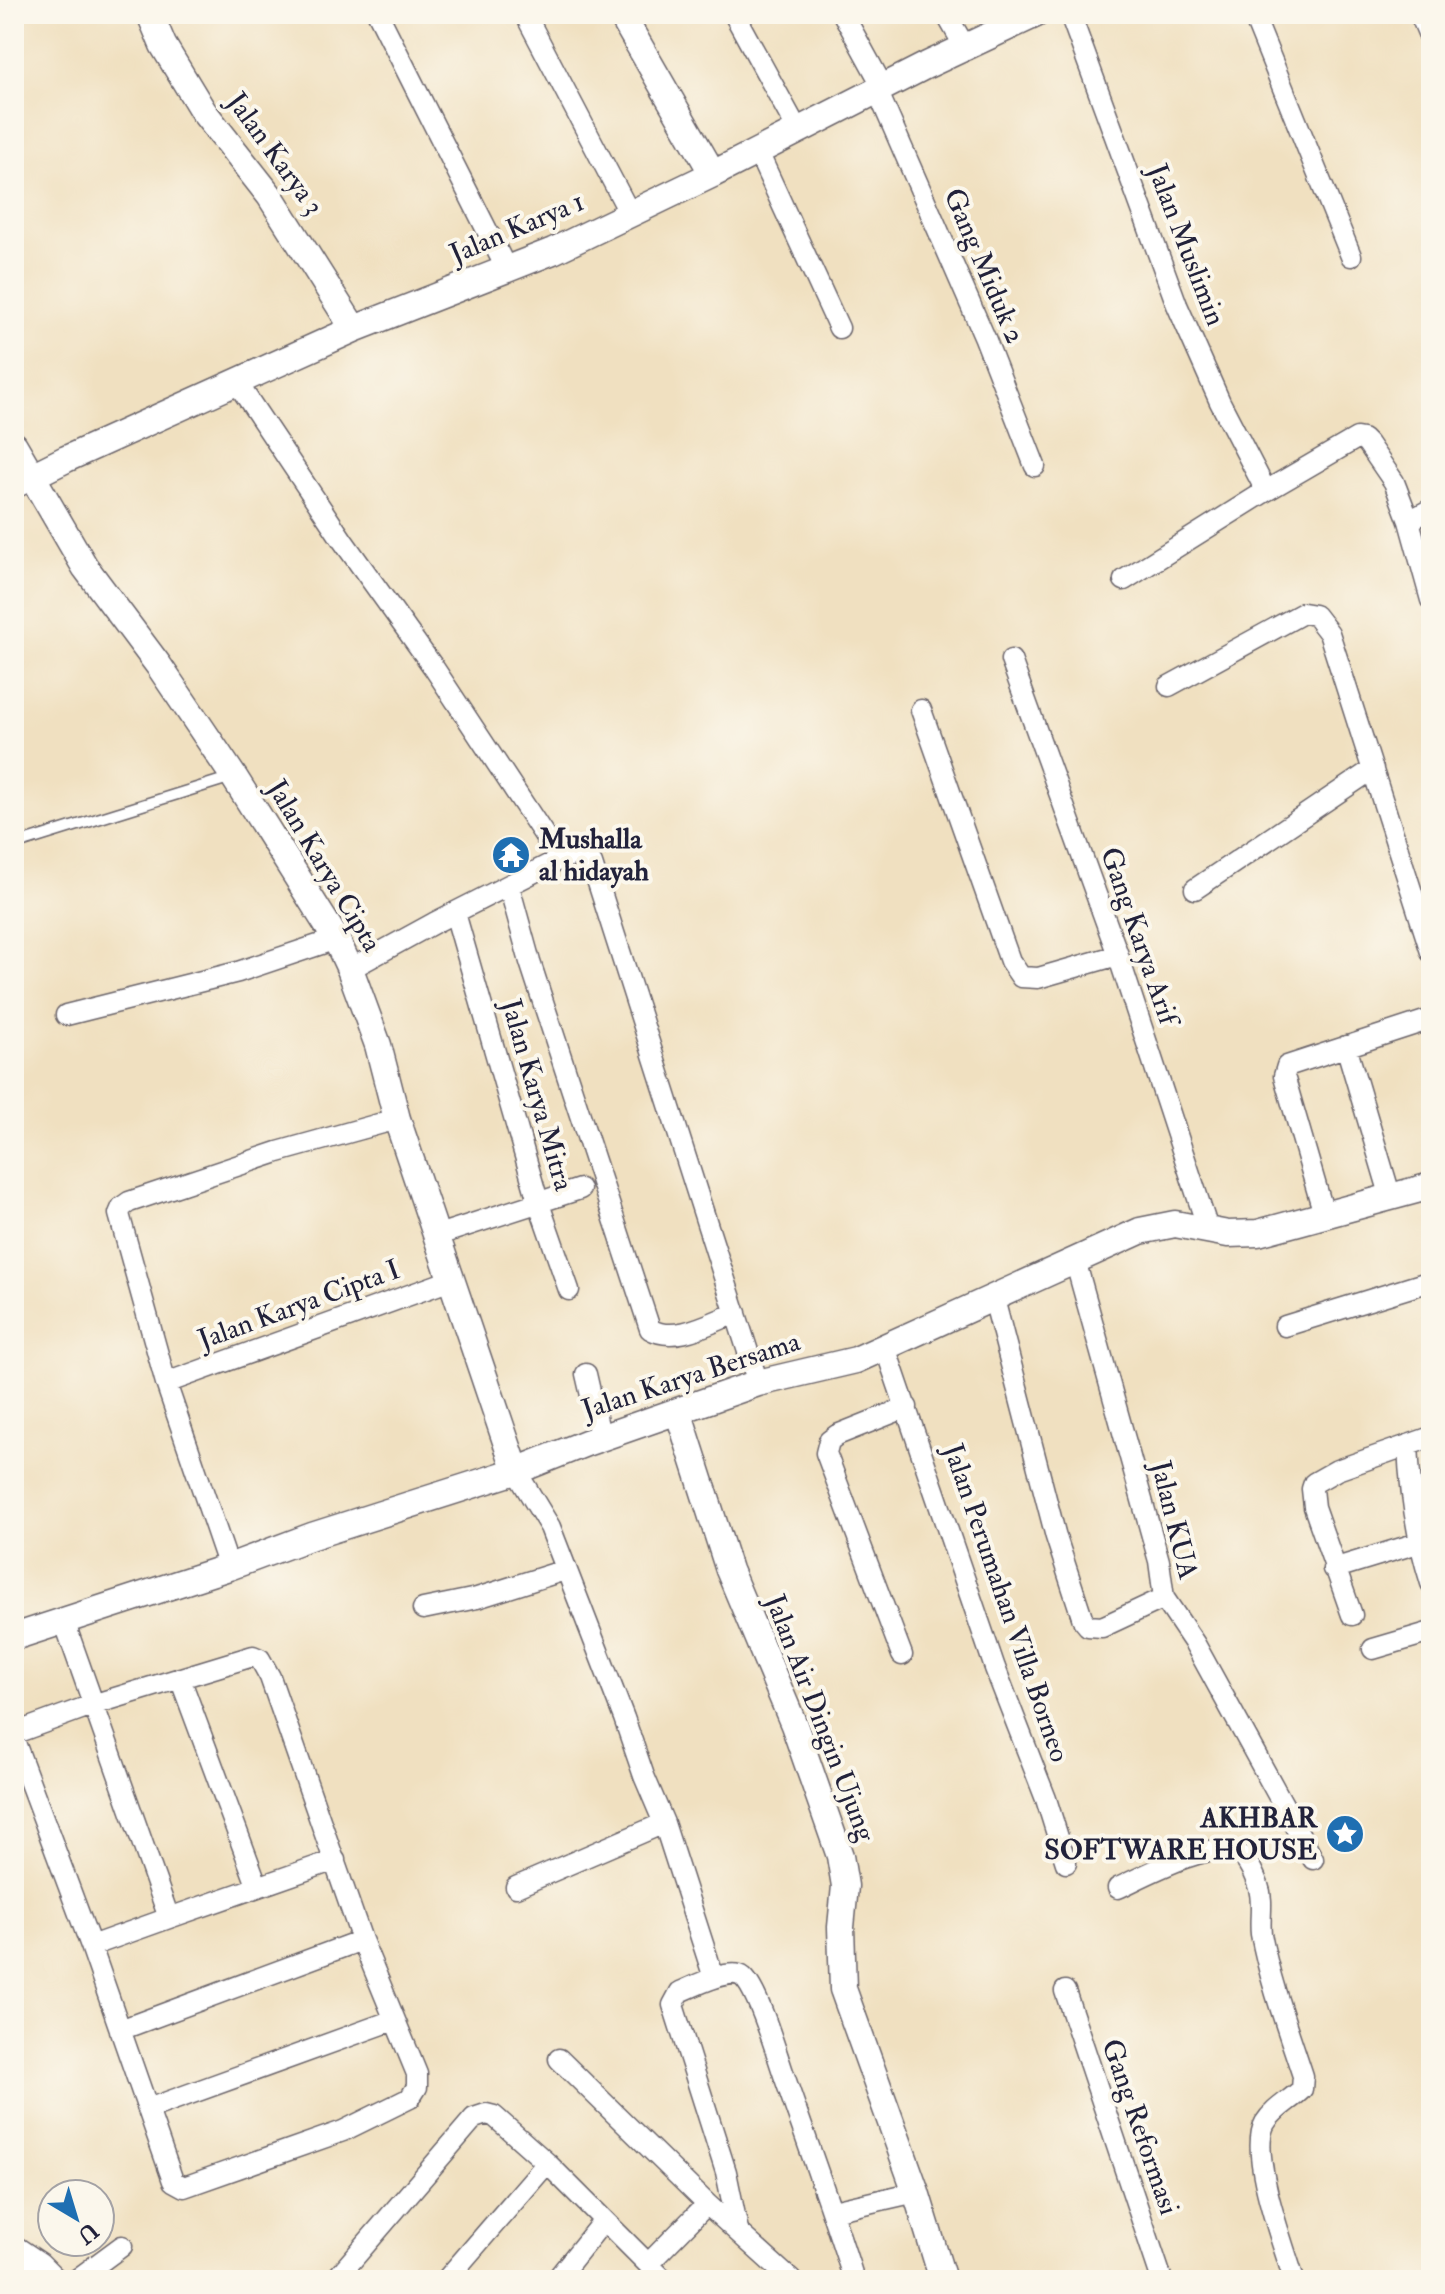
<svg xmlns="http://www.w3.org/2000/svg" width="1445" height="2294" font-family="'IM FELL Double Pica',serif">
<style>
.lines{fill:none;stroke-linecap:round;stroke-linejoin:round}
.service-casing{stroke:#6a646a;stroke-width:13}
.minor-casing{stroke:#6a646a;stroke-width:23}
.tertiary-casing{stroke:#6a646a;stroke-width:29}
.service{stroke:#fff;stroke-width:10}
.minor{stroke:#fff;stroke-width:20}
.tertiary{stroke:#fff;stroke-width:26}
.labels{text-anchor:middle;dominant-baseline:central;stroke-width:8;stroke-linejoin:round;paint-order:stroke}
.street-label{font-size:28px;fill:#22223b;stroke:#fbf7ec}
.poi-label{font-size:28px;font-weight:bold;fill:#22223b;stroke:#fbf7ec;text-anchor:start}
</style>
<rect width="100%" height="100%" fill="#fbf7ec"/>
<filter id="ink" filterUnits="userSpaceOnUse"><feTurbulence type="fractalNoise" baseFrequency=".0125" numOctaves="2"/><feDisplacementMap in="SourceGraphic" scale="16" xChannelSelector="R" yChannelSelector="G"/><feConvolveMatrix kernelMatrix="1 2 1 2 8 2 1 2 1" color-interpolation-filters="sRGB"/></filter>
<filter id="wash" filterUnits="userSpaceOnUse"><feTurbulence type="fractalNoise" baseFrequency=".006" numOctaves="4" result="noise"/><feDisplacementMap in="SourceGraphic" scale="32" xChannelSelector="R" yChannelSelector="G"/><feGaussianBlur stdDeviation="1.8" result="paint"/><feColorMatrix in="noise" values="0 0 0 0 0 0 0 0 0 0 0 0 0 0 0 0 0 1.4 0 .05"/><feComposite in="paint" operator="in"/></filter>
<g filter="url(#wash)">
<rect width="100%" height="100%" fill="#f0e0c0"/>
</g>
<g filter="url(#ink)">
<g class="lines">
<defs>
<path id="service" d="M14,845l218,-68"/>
<path id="minor" d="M378,14l128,254
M525,14l105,200
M734,14l63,115
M843,14l40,73
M946,14l19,33
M1070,14l107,291 43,97 46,89
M1253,14l98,242
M1420,14l11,26
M877,90l108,248 50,128
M757,150l82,178
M236,381l107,160 91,127 126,191
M1409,521l22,-12
M1124,580l142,-89 91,-53 6,1 5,5 26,38 15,39 22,79
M1011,660l107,295 91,277
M1169,686l134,-73 12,2 14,18 102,319
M921,710l89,251 11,16 17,1 80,-23
M509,886l21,76 120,367c25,15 61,-7 86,-16
M1195,889l178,-120
M455,913l83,288 31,89
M350,969l84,-46 126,-64 17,-5 10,2 5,8 166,519
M66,1015l172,-43 98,-33
M1346,1046l45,152
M1324,1214l-40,-138 3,-10 144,-47
M435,1236l145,-47
M1075,1260l84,301 5,37 31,46 118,215
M994,1299l62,238 27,83 5,6 14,1 62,-29
M1285,1326l146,-45
M885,1347l110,321 51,131 20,64
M586,1374l15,65
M166,1383l285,-103
M1408,1445c2,48 8,91 23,138
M516,1471l34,56 74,191 20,58 20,47 50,155
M229,1567l-63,-184 -47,-169 3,-7 7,-5 149,-50 119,-33
M1333,1569l85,-26
M423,1609l54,-11 88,-28
M1352,1615l-38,-108 -2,-18 2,-6 23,-13 94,-33
M1373,1649l58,-17
M902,1655l-76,-202 3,-12 8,-6 70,-28
M180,1678l77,207
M14,1738l4,-6 74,-27 161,-49 7,3 10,18 92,263 55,134v13l-7,11 -67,33 -159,56 -11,-6 -82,-235 78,-28 -105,-297
M14,1740l77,206
M516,1887l148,-64
M1118,1888c26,-12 88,-46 116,-37 12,4 20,23 24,34 6,16 1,33 3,49 9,48 27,96 42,142l-1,13c-12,12 -28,19 -37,34 -17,30 19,123 29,157
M169,1918l166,-58
M1065,1991l97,289
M120,2030l242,-90
M559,2059l148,145 84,76
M148,2109l246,-89
M833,2211l83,-19
M738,2230l-12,-58 -53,-167 7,-13c12,-5 51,-25 63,-15 16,14 34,79 42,101 23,67 48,134 69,202
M648,2264l59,-60
M76,2280l46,-34
M335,2280l139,-162 12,-4 8,2 53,47 117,117
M446,2280l101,-117
M556,2280l48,-60"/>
<path id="tertiary" d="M150,14l13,31 40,66 67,85 84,133
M621,14l92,160
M14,445l71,122 74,99 75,111 102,162 14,30 28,76 19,74 119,352
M14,485l52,-26 288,-130 199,-78 160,-77 212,-108 111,-52
M678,1411l51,159 65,155 46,131 5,30 -4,41 2,62 73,203 27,88
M14,1637l215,-70 83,-31 204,-65 70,-28 172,-60 98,-23 284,-129 35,-7 53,10 30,-1 173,-47
M14,2249l24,16 15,15"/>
</defs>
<use href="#service" class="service-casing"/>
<use href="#minor" class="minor-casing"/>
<use href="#tertiary" class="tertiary-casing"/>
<use href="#service" class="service"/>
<use href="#minor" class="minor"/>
<use href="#tertiary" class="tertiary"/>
</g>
</g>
<defs>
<symbol id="temple-disc" viewBox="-11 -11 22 22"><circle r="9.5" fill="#1f6fb2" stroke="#fbf7ec"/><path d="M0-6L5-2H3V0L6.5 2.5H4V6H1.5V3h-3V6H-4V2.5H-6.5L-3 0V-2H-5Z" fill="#fff"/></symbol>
<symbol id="sight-disc" viewBox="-11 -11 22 22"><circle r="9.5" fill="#1f6fb2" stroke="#fbf7ec"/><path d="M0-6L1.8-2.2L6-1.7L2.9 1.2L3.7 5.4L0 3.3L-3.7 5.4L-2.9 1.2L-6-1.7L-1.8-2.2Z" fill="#fff"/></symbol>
</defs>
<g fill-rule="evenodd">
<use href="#temple-disc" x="489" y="833" width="44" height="44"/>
<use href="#sight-disc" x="1323" y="1812" width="44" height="44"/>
</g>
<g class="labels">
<g class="street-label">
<text transform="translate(275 154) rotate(54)">Jalan Karya 3</text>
<text transform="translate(517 228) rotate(-23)">Jalan Karya 1</text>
<text transform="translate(1186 245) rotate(69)">Jalan Muslimin</text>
<text transform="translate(984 266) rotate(67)">Gang Miduk 2</text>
<text transform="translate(324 866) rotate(59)">Jalan Karya Cipta</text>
<text transform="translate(1139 936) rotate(71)">Gang Karya Arif</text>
<text transform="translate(537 1095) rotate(74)">Jalan Karya Mitra</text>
<text transform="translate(299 1305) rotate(-20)">Jalan Karya Cipta I</text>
<text transform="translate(691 1376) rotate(-18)">Jalan Karya Bersama</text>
<text transform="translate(1174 1520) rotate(76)">Jalan KUA</text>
<text transform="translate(1006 1603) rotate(71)">Jalan Perumahan Villa Borneo</text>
<text transform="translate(820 1718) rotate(69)">Jalan Air Dingin Ujung</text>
<text transform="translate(1140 2127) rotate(71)">Gang Reformasi</text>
</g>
<g class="poi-label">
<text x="539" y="839">Mushalla<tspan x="539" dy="32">al hidayah</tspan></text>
<text x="1317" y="1818" text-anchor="end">AKHBAR<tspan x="1317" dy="32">SOFTWARE HOUSE</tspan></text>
</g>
</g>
<rect width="1445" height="2294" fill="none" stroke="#fbf7ec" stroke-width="48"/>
<g transform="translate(76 2218) rotate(142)"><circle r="38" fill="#fbf7ec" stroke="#a4a2a5" stroke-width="2"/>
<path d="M0-6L14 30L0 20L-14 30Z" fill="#1f6fb2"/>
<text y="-12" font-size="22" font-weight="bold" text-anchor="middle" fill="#22223b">U</text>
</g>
</svg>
